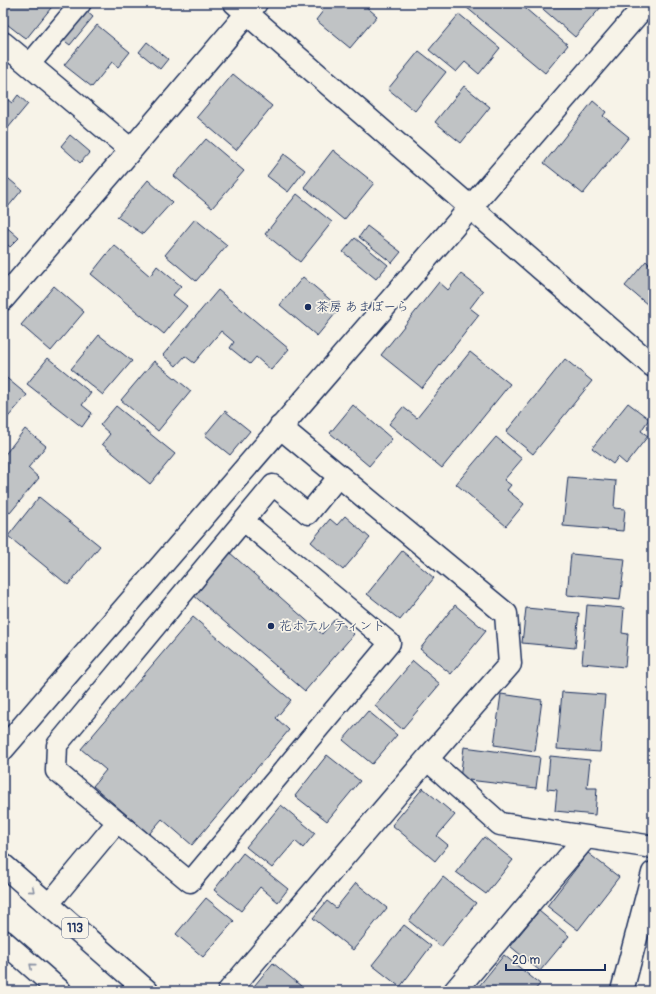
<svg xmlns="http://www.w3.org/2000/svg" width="656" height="994" font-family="Pangolin,'Klee One',sans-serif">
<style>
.building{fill:#c0c3c5;stroke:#1b2f5e}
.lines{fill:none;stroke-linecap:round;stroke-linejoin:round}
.service-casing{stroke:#1b2f5e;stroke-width:23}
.minor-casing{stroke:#1b2f5e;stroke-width:25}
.primary-casing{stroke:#1b2f5e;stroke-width:25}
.service{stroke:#f7f3e8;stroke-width:20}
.minor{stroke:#f7f3e8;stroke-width:22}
.primary{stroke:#f7f3e8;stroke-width:22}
.oneway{stroke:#8991a3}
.poi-dot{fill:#1b2f5e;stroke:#f7f3e8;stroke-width:1.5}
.labels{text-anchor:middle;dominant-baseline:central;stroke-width:3.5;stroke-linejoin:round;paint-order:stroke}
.shield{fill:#f7f3e8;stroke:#5d6a87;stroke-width:1}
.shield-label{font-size:12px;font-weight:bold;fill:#1b2f5e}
.poi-label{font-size:13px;fill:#1b2f5e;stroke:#f7f3e8;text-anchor:start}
</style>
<rect width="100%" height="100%" fill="#f7f3e8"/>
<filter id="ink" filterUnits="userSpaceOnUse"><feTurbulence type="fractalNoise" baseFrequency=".025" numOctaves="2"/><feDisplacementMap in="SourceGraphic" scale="8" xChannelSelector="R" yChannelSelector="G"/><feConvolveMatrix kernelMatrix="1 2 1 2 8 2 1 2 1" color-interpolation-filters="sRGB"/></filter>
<g filter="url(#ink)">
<path class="building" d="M5,3h50l-29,36 -23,-18v-15z
M324,3h38l15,13 -27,32 -34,-28 7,-9 -3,-2z
M469,3h50l49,42 -23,28 -79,-66z
M536,3h63l3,3 -27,31z
M85,10l8,7 -23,28 -8,-6z
M459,14l41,34 -21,26 -14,-12 -9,10 -27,-22z
M97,25l33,27 -12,15 -6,-5 -20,25 -28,-22z
M147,42l21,17 -8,10 -21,-17z
M419,51l27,21 -31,39 -27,-22z
M233,74l39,32 -36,44 -39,-33z
M464,86l26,21 -29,36 -26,-21z
M18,95l10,9 -25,30v-38l9,7z
M593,101l13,11 -3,4 26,21 -46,57 -39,-31z
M70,135l20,17 -10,11 -19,-17z
M206,139l38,32 -32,37 -38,-32z
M333,150l41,33 -30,37 -40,-33z
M284,154l21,16 -17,22 -21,-16z
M3,174l19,16 -19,23z
M148,180l24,22 -29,32 -26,-17z
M297,194l35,28 -32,40 -35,-28z
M195,219l32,26 -31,36 -31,-26z
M3,224l16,14 -9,9 -7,-6z
M367,226l34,26 -9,11 -33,-26z
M355,238l33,27 -12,14 -33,-27z
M114,245l36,31 7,-10 24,20 -8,9 14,11 -23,28 -73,-60z
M646,261l4,4 3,-4v48l-28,-23z
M461,274l22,17 -13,17 9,7 -57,73 -41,-33 58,-73 9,8z
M303,277l37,31 -23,28 -37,-31z
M54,286l30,26 -33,39 -30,-26z
M218,290l71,59 -18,21 -15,-13 -6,7 -20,-16 4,-6 -13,-11 -27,32 -9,-7 -9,10 -13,-11z
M99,335l33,26 -29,34 -32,-26z
M470,352l40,32 -68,84 -53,-44 14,-17 14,11z
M48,358l43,35 -9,12 10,8 -10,14 -55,-43z
M565,359l27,22 -59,73 -27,-22z
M154,361l37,30 -33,40 -37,-31z
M3,375l24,20 -24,28z
M628,403l21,16 -8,12 7,5 -22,28 -8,-7 -5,7 -21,-16z
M353,405l39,34 -23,27 -39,-33z
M116,406l59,48 -25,30 -48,-40 8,-10 -10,-9z
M225,411l25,20 -20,24 -25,-20z
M25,429l21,17 -18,22 11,10 -29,35 -7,-5v-51z
M496,437l26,22 -18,21 7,5 -4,5 17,14 -18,22 -50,-42z
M568,477l48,4 -2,27 11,1 -2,22 -60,-5z
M39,497l61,49 -32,39 -60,-49z
M345,516l25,22 -27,32 -32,-28 19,-23 7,6z
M402,551l32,27 -34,42 -33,-26z
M229,552l93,82 14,-16 18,16 -49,57 -113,-97z
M571,554l54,5 -5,41 -53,-5z
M455,605l31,26 -35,43 -31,-25z
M587,605l37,3 -2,25 6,1 -3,33 -43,-4z
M526,608l53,5 -4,35 -53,-5z
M193,617l98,83 -15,18 13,12 -97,115 -30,-26 -13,15 -56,-48 13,-16 -25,-21z
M413,661l27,23 -38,45 -27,-23z
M562,692l43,3 -5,57 -43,-3z
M501,694l41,6 -7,51 -41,-6z
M368,711l29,24 -25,29 -29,-24z
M464,747l76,10 -4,31 -76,-9z
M327,755l33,26 -33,40 -32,-25z
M550,756l40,4 -3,28h10l-2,27 -40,-4 2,-21 -10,-1z
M423,788l32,27 -18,21 11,9 -13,16 -43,-36z
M281,805l34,28 -12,15 -8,-7 -23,27 -26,-21z
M484,837l29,23 -27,34 -30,-22z
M243,853l45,36 -10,13 -18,-15 -19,24 -27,-21z
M588,853l31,24 -41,53 -31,-24z
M443,877l33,26 -35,44 -32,-26z
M356,883l31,25 -34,42 -40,-32 14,-17 9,7z
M206,898l28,23 -31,36 -27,-23z
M539,911l30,25 -29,35 -30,-25z
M404,925l27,21 -31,41 -28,-22z
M504,955l36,29 -6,7h-59z
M273,963l34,28h-57z"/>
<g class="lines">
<defs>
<path id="service" d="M29,65l52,-62
M244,521l146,122 -200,239 -134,-111 1,-26 216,-260 35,29 31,-38
M48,905l69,-83"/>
<path id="minor" d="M235,3l418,363
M3,43l128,107
M3,299l128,-149 125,-147
M280,427l226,187 4,50 -83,95 73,65 153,23
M3,749l644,-746
M229,991l198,-232
M455,991l131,-154
M622,991l31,-118"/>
<path id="primary" d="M3,865l144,126
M3,941l57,50"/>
</defs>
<use href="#service" class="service-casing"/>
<use href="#minor" class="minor-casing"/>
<use href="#primary" class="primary-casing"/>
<use href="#service" class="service"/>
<use href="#minor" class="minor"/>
<use href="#primary" class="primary"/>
</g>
<defs><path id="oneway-chevron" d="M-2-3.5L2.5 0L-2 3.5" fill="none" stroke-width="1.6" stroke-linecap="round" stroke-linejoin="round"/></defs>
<g class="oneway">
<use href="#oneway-chevron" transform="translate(32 890) rotate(41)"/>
<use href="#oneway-chevron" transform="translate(32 966) rotate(-139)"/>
</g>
</g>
<g class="poi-dot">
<circle cx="308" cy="307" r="4"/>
<circle cx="271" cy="626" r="4"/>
</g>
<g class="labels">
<rect class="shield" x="62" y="918" width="26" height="20" rx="3"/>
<g class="shield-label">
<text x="75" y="928">113</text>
</g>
<g class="poi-label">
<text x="316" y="307">茶房 あまぽーら</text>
<text x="279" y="626">花ホテル ティント</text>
</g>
</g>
<rect width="656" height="994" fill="none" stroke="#f7f3e8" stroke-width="16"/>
<rect x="8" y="8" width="640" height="978" fill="none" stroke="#1b2f5e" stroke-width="1.5" filter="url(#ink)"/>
<path d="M506 964v6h99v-6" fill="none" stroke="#1b2f5e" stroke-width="2"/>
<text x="512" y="964" font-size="12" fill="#1b2f5e" stroke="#f7f3e8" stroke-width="3" paint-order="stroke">20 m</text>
</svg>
